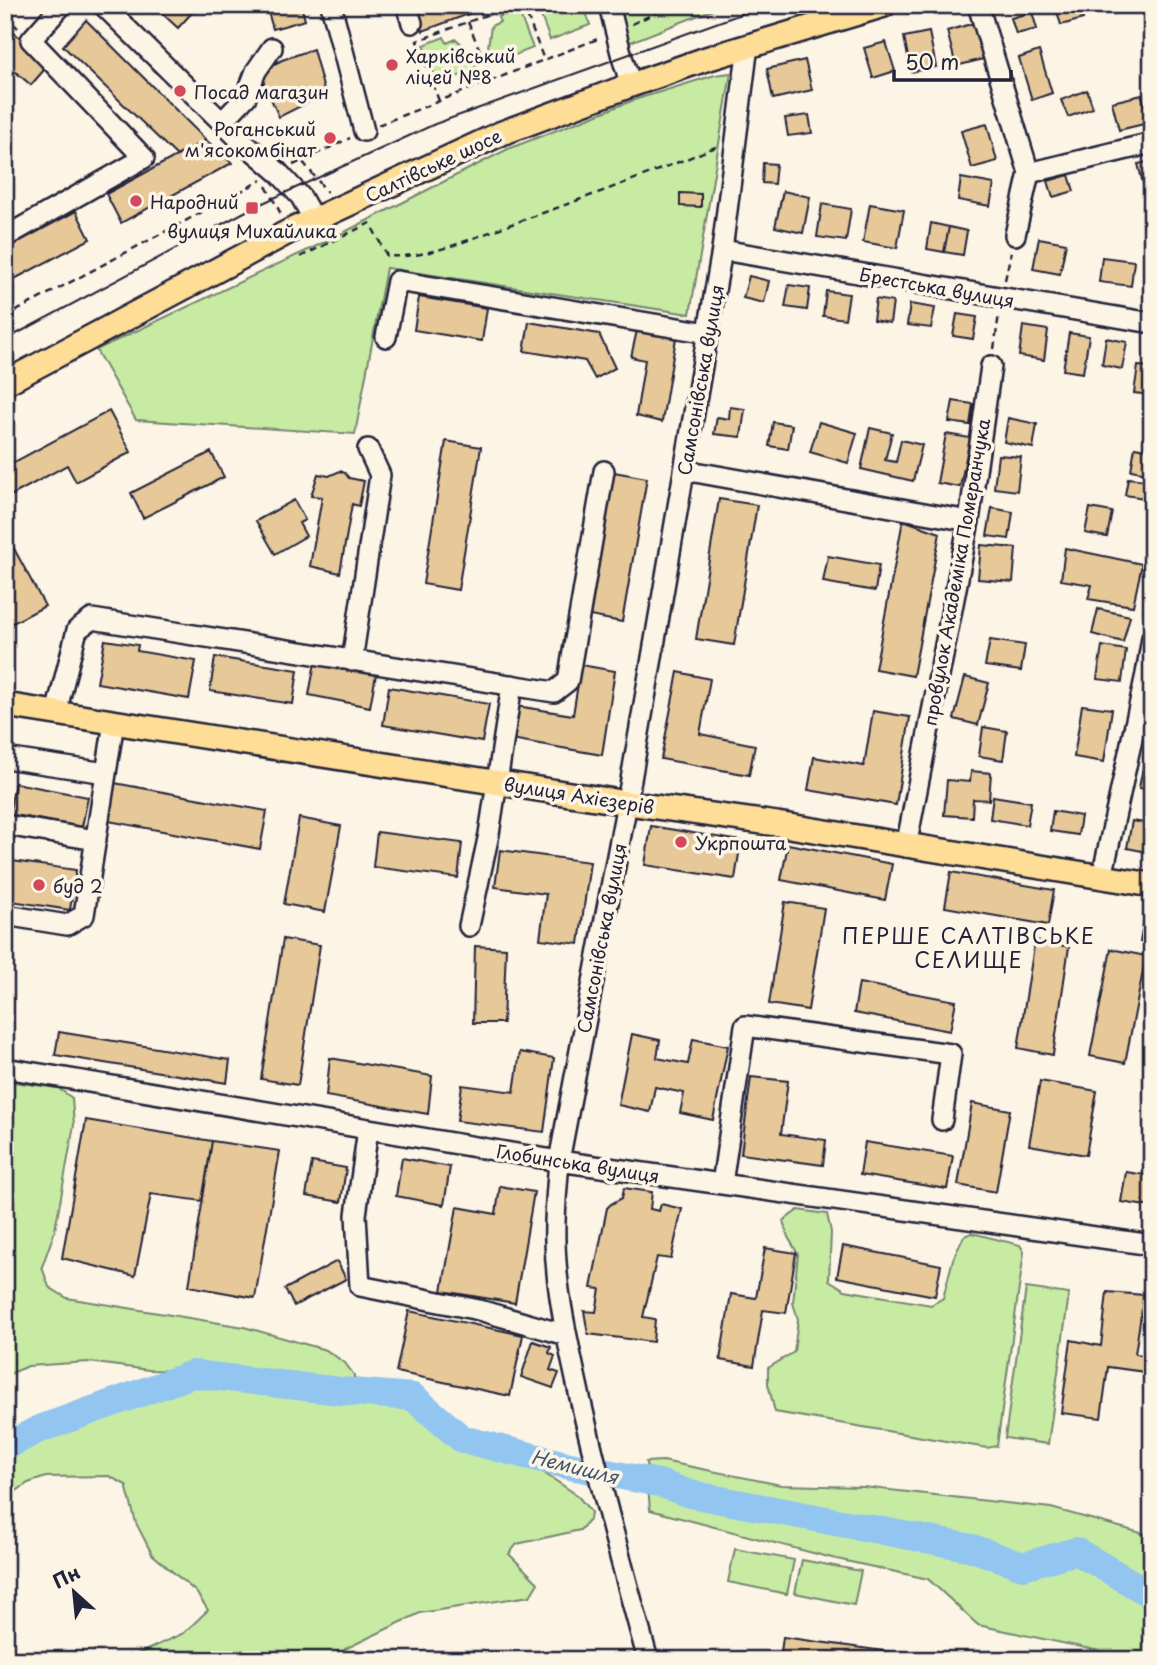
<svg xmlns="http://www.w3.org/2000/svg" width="1157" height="1665" font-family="'Playpen Sans',sans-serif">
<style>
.green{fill:#c8eba4;stroke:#758670;stroke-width:2}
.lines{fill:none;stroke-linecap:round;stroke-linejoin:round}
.river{stroke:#92c5ef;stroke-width:28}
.building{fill:#e6c899;stroke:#22223b;stroke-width:2}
.minor-casing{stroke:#22223b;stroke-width:24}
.major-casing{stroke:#22223b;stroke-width:28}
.path{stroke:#22223b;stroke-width:2.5;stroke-dasharray:7 5;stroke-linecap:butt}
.minor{stroke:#fcf5e5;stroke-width:19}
.major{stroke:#fedd96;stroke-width:23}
.tram{stroke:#22223b;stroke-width:2}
.poi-dot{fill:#d1495b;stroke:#fcf5e5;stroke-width:2.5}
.labels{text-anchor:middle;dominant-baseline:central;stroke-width:7;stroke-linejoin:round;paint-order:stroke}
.poi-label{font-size:18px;fill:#22223b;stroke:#fcf5e5;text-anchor:start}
.street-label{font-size:18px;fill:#22223b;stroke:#fcf5e5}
.water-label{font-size:19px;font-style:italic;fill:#445371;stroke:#fcf5e5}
.quarter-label{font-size:21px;letter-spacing:2px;fill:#22223b;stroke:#fcf5e5}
</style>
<rect width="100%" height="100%" fill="#fcf5e5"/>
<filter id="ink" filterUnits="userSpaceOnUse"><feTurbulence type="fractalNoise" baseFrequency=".0143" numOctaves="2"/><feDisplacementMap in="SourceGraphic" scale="14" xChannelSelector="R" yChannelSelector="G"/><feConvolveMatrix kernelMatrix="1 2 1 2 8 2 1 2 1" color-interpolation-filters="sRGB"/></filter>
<g filter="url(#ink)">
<path class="green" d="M537,5h47l6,20 -40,15z
M613,5h112l-102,40z
M518,10l15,38 -38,15 -7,-16 3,-21 9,-4 -2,-5z
M444,37l3,6 9,-4 14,13 7,17 -39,15 -14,-39z
M731,73l-41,241 -304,-46 -31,166 -219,-14 -40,-70 231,-109 181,-92 126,-49 81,-25z
M5,1081l53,7 14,10 2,27 -19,105 -13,37 7,20 18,11 177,29 82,23 19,13 9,12v9l-13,1 -135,-16 -22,2 -35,-1 -61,-8 -60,4 -23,10z
M798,1210l29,4 4,18 -2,48 16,10 86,15 12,-7 10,-39 11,-23 8,-3 48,12 4,7 -27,194 -10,2 -212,-36 -7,-28v-16l26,-16 4,-33 -5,-16 5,-49 -10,-17 -5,-16z
M1026,1288l43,6 -21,150 -43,-6z
M199,1382l210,22 56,46 73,19 39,26 14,17 -1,7 -10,11 -63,14 -8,10 29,29 -8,13 -110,17 -75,36 -2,11h-218l59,-27 24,-23 -12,-18 -44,-38 -16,-31 -10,-38 -17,-9 -63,1 -18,6 -23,16v-43l34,-17 86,-36z
M663,1461l118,24 82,2 188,21 101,28v124h-24v-3l-150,-32 -50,-46 -96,-21 -182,-48 -4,-48z
M735,1549l59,11 -7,34 -59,-12z
M802,1560l59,11 -7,34 -59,-12z"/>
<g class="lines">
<path class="river" d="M5,1447l32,-17 156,-56 147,17 73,6 49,42 108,27 89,17 31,11 282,54 51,18 53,-15 76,44"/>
</g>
<path class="building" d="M153,5h46l-21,23z
M266,5h35l4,15 -32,9z
M414,5h79l-70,26z
M1066,5h13l4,14 -22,6 -5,-17z
M1111,5h36l1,1 -35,8z
M1032,12l5,17 -21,5 -5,-16z
M86,20l120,120 -29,16 -114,-110z
M978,22l9,36 -31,8 -9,-35z
M5,25l45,38 -19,22 -26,-22z
M929,32l7,35 -25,5 -7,-35z
M886,42l9,29 -22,7 -9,-30z
M313,49l12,45 -46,23 -20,-45 23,-12z
M1039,51l13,42 -20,7 -13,-42z
M805,60l7,30 -39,9 -6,-30z
M1087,90l6,18 -25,9 -7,-17z
M1142,95l6,28 -29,7 -7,-28z
M809,115l3,18 -24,3 -3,-18z
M987,124l10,37 -25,7 -11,-37z
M206,140l26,23 -111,60 -15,-29z
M1152,161v28l-7,2 -7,-27z
M763,163l13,1 -2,20 -12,-1z
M1069,175l5,16 -21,6 -5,-16z
M961,178l33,6 -4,22 -32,-6z
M783,191l27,6 -7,36 -28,-6z
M680,193l21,1v13l-21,-1z
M822,204l29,5 -5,32 -29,-4z
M870,204l34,6 -7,38 -34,-6z
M76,211l14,28 -85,45v-35z
M931,223l18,4 -5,25 -17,-3z
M949,227l18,4 -4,24 -19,-3z
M1039,238l27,5 -6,31 -27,-5z
M1102,257l32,4 -3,25 -32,-4z
M749,276l20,5 -5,22 -21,-5z
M789,285l21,3 -3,22 -22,-3z
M826,291l23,3 -4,25 -22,-3z
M419,297l68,11 -5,33 -68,-11z
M876,299l17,3 -3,21 -17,-3z
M910,304l25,4 -4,20 -24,-3z
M957,314l20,3 -4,22 -20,-3z
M529,322l70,12 16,34 -20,11 -10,-18 -61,-10z
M1023,326l25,4 -4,30 -25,-4z
M637,330l39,8 -14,84 -26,-6 9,-56 -14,-3z
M1069,333l20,3 -6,37 -20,-3z
M1106,338l21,4 -5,27 -20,-4z
M1138,366l14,1v28l-18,-2z
M953,401l20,3 -3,21 -21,-3z
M730,407l15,2 -4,28 -27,-3 3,-17 12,2z
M109,411l22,41 -55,30 -9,-17 -62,34v-32z
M1008,418l29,6 -4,24 -29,-6z
M773,422l19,3 -4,24 -19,-3z
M819,422l38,11 -9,30 -38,-11z
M870,428l22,5 -7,27 11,2 5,-22 21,5 -9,36 -52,-12z
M946,434l24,4 -10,49 -23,-4z
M446,441l35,6 -23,143 -35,-6z
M1135,447l17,3v24l-21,-4z
M211,452l13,25 -81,41 -12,-25z
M998,455l23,2 -4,34 -23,-3z
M340,471l5,2 4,5 15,3 -5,25 -7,-2 -12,69 -30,-7 12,-69 -11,-1 7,-22 11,2z
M614,472l33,6 -25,144 -32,-6z
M1128,478l24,3 -1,18 -26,-4z
M719,499l38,6 -23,140 -38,-6z
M294,500l11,20 -6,3 7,13 -31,18 -19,-33z
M992,508l21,4 -4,27 -22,-3z
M1090,508l22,4 -5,25 -22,-4z
M903,520l37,13 -27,143 -38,-7z
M5,532l40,74 -34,18 -6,-10z
M981,545l35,3 -3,34 -35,-3z
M1065,548l77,16 -9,42 -45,-7 4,-14 -31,-5z
M828,556l51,9 -4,26 -52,-9z
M1098,609l32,7 -7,26 -31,-8z
M105,640l33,5 -1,6 59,10 -7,38 -92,-16z
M990,640l35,5 -4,26 -36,-5z
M1102,646l24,4 -4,32 -25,-3z
M215,657l83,13 -5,34 -83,-13z
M316,657l61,12 -7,38 -61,-12z
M581,665l34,6 -13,84 -91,-16 5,-33 57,9z
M678,672l32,7 -10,55 55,11 -6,30 -88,-16z
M965,677l24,6 -11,42 -24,-6z
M389,687l100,17 -7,38 -99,-17z
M1082,705l30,4 -8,53 -30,-5z
M873,711l37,6 -14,88 -88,-15 6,-33 50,9z
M983,727l24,4 -4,29 -24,-4z
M1146,752l6,1v37l-13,-2z
M971,771l20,2 -2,27 -16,-1 -1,18 -28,-2 3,-35 23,2z
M109,782l158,29 -7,38 -157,-29z
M15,783l73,14 -6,30 -73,-13z
M993,796l38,6 -4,23 -37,-6z
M1053,811l28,5 -3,19 -28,-4z
M299,818l42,8 -16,86 -41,-8z
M1132,821l20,3v29l-25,-5z
M651,826l90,15 -6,38 -90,-14z
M377,832l85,11 -4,35 -85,-11z
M788,844l104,20 -7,36 -104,-20z
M500,850l90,12 -11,82 -39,-5 6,-45 -51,-7z
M5,860l71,10 -6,40 -65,-10z
M951,872l103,18 -6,35 -103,-18z
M785,902l39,6 -16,102 -39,-6z
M1146,908l6,1v35l-12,-2z
M283,939l37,6 -22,140 -37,-6z
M1035,940l34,7 -16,108 -35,-7z
M475,946l31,2 -3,75h-30z
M1111,949l35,7 -21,107 -35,-7z
M859,983l97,18 -6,30 -96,-18z
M59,1032l171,28 -3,23 -172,-28z
M632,1034l28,6 -3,18 31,6 5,-25 35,7 -15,74 -33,-7 4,-20 -29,-6 -5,25 -32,-7z
M520,1052l34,6 -10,74 -87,-11 5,-36 52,7z
M330,1058l102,18 -4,38 -102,-18z
M751,1077l37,4 -7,53 45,6 -3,25 -82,-11z
M1040,1081l57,10 -11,64 -57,-10z
M972,1103l38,7 -14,82 -38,-7z
M86,1120l126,21 -10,60 -51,-7 -16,82 -73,-18z
M212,1141l68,10 -25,147 -66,-12z
M865,1142l88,14 -6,33 -87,-14z
M402,1158l48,9 -6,38 -48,-9z
M312,1162l34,6 -5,34 -35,-6z
M1126,1172l26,4v31l-31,-5z
M500,1186l34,6 -19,111 -73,-12 15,-84 39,7z
M624,1188l28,4 -2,17 9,2 2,-7 21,5 -11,50 -14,-2 -14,60 12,2 -2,23 -65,-8 -4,-23 12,1 4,-23 -9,-1 16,-80 4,-4 11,-6z
M843,1246l98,19 -6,31 -98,-19z
M765,1248l31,5 -10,60 -23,-3 -9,56 -34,-6 11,-66 25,4z
M337,1261l9,18 -52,27 -9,-17z
M1107,1292l37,3 -9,59 17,2v17l-44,-6 -7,51 -40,-5 10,-73 30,6z
M409,1311l114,24 -13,61 -114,-24z
M533,1341l18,6 -2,6 6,3 -5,14 9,3 -6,15 -32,-11z
M783,1637l165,23h-168z"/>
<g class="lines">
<defs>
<path id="minor" d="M103,5l135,133 40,34 23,25 13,23
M331,5l33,126
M406,5l6,18
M609,5l13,52 9,28
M978,5l51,168 -14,62
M222,122l24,-25 10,-26 16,-23
M1029,173l123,-30
M5,237l139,-79 -113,-118 31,-35
M722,250l430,73
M386,337l11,-56 311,52
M684,470l285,51
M352,661l28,-186 -12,-26
M56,713l21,-83 15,-11 462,73 14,-11 36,-210
M5,758l101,15
M5,825l91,15
M906,847l63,-326 22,-155
M1102,877l44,-203 6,-36
M5,915l62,10 17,-10 30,-193
M469,926l20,-92 23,-149
M5,1068l554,93 593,84
M368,1129l-12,86 4,71 119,24 87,25
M722,1184l23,-158 206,28 -9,66
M648,1660c-24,-87 -48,-174 -68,-262 -11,-52 -24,-104 -25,-157 -1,-27 2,-53 4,-80l68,-358 95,-553 26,-205"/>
<path id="major" d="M5,383l285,-152 212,-98 129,-48 75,-26 178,-54
M5,705l622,98 150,21 375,61"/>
</defs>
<use href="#minor" class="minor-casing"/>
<use href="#major" class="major-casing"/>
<path class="path" d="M523,5l21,55
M5,16l13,12
M468,22l24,58
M632,24l40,-19
M439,101l-22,-60 96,-36
M378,125l222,-87
M303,162l24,30
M293,165l57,-27
M266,186l15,28
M300,257l70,-34 17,33c41,3 82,-17 119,-30 71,-25 142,-51 212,-80
M1005,280l6,-28
M5,317l257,-137
M994,349l5,-35"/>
<use href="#minor" class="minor"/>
<use href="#major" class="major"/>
<path class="tram" d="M5,340l247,-132 183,-84 331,-119"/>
</g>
</g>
<g class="poi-dot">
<circle cx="392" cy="65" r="7"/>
<circle cx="180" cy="91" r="7"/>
<circle cx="330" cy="138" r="7"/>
<circle cx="136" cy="201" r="7"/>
<rect x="245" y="201" width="14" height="14" rx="3.5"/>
<circle cx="681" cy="842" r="7"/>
<circle cx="39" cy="885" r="7"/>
</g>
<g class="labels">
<g class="poi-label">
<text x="406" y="55">Харківський<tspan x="406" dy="21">ліцей №8</tspan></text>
<text x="194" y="91">Посад магазин</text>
<text x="316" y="128" text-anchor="end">Роганський<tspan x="316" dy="21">м'ясокомбінат</tspan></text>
<text x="150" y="201">Народний</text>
<text x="252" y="230" text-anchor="middle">вулиця Михайлика</text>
<text x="695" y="842">Укрпошта</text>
<text x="53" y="885">буд 2</text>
</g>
<g class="street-label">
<text transform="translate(433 165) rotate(-25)">Салтівське шосе</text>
<text transform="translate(937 287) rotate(10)">Брестська вулиця</text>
<text transform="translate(700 380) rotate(-80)">Самсонівська вулиця</text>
<text transform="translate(956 572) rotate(-80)">провулок Академіка Померанчука</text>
<text transform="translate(579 795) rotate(9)">вулиця Ахієзерів</text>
<text transform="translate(601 938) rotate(-79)">Самсонівська вулиця</text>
<text transform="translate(578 1163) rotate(9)">Глобинська вулиця</text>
</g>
<g class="water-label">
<text transform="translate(575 1466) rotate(14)">Немишля</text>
</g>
<g class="quarter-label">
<text x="969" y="935">ПЕРШЕ САЛТІВСЬКЕ<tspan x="969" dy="24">СЕЛИЩЕ</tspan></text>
</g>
</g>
<rect width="1157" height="1665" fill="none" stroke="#fcf5e5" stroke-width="28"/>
<rect x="14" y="14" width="1129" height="1637" fill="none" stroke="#22223b" stroke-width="2.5" filter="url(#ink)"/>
<g transform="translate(74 1592) rotate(333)" stroke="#fcf5e5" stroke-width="5" paint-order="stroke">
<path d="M0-5L12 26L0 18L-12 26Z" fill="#22223b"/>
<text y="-10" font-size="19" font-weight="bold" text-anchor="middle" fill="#22223b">Пн</text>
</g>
<path d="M894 70v10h117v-10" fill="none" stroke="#22223b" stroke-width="3.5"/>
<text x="905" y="70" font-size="21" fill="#22223b" stroke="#fcf5e5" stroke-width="5" paint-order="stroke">50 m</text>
</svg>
